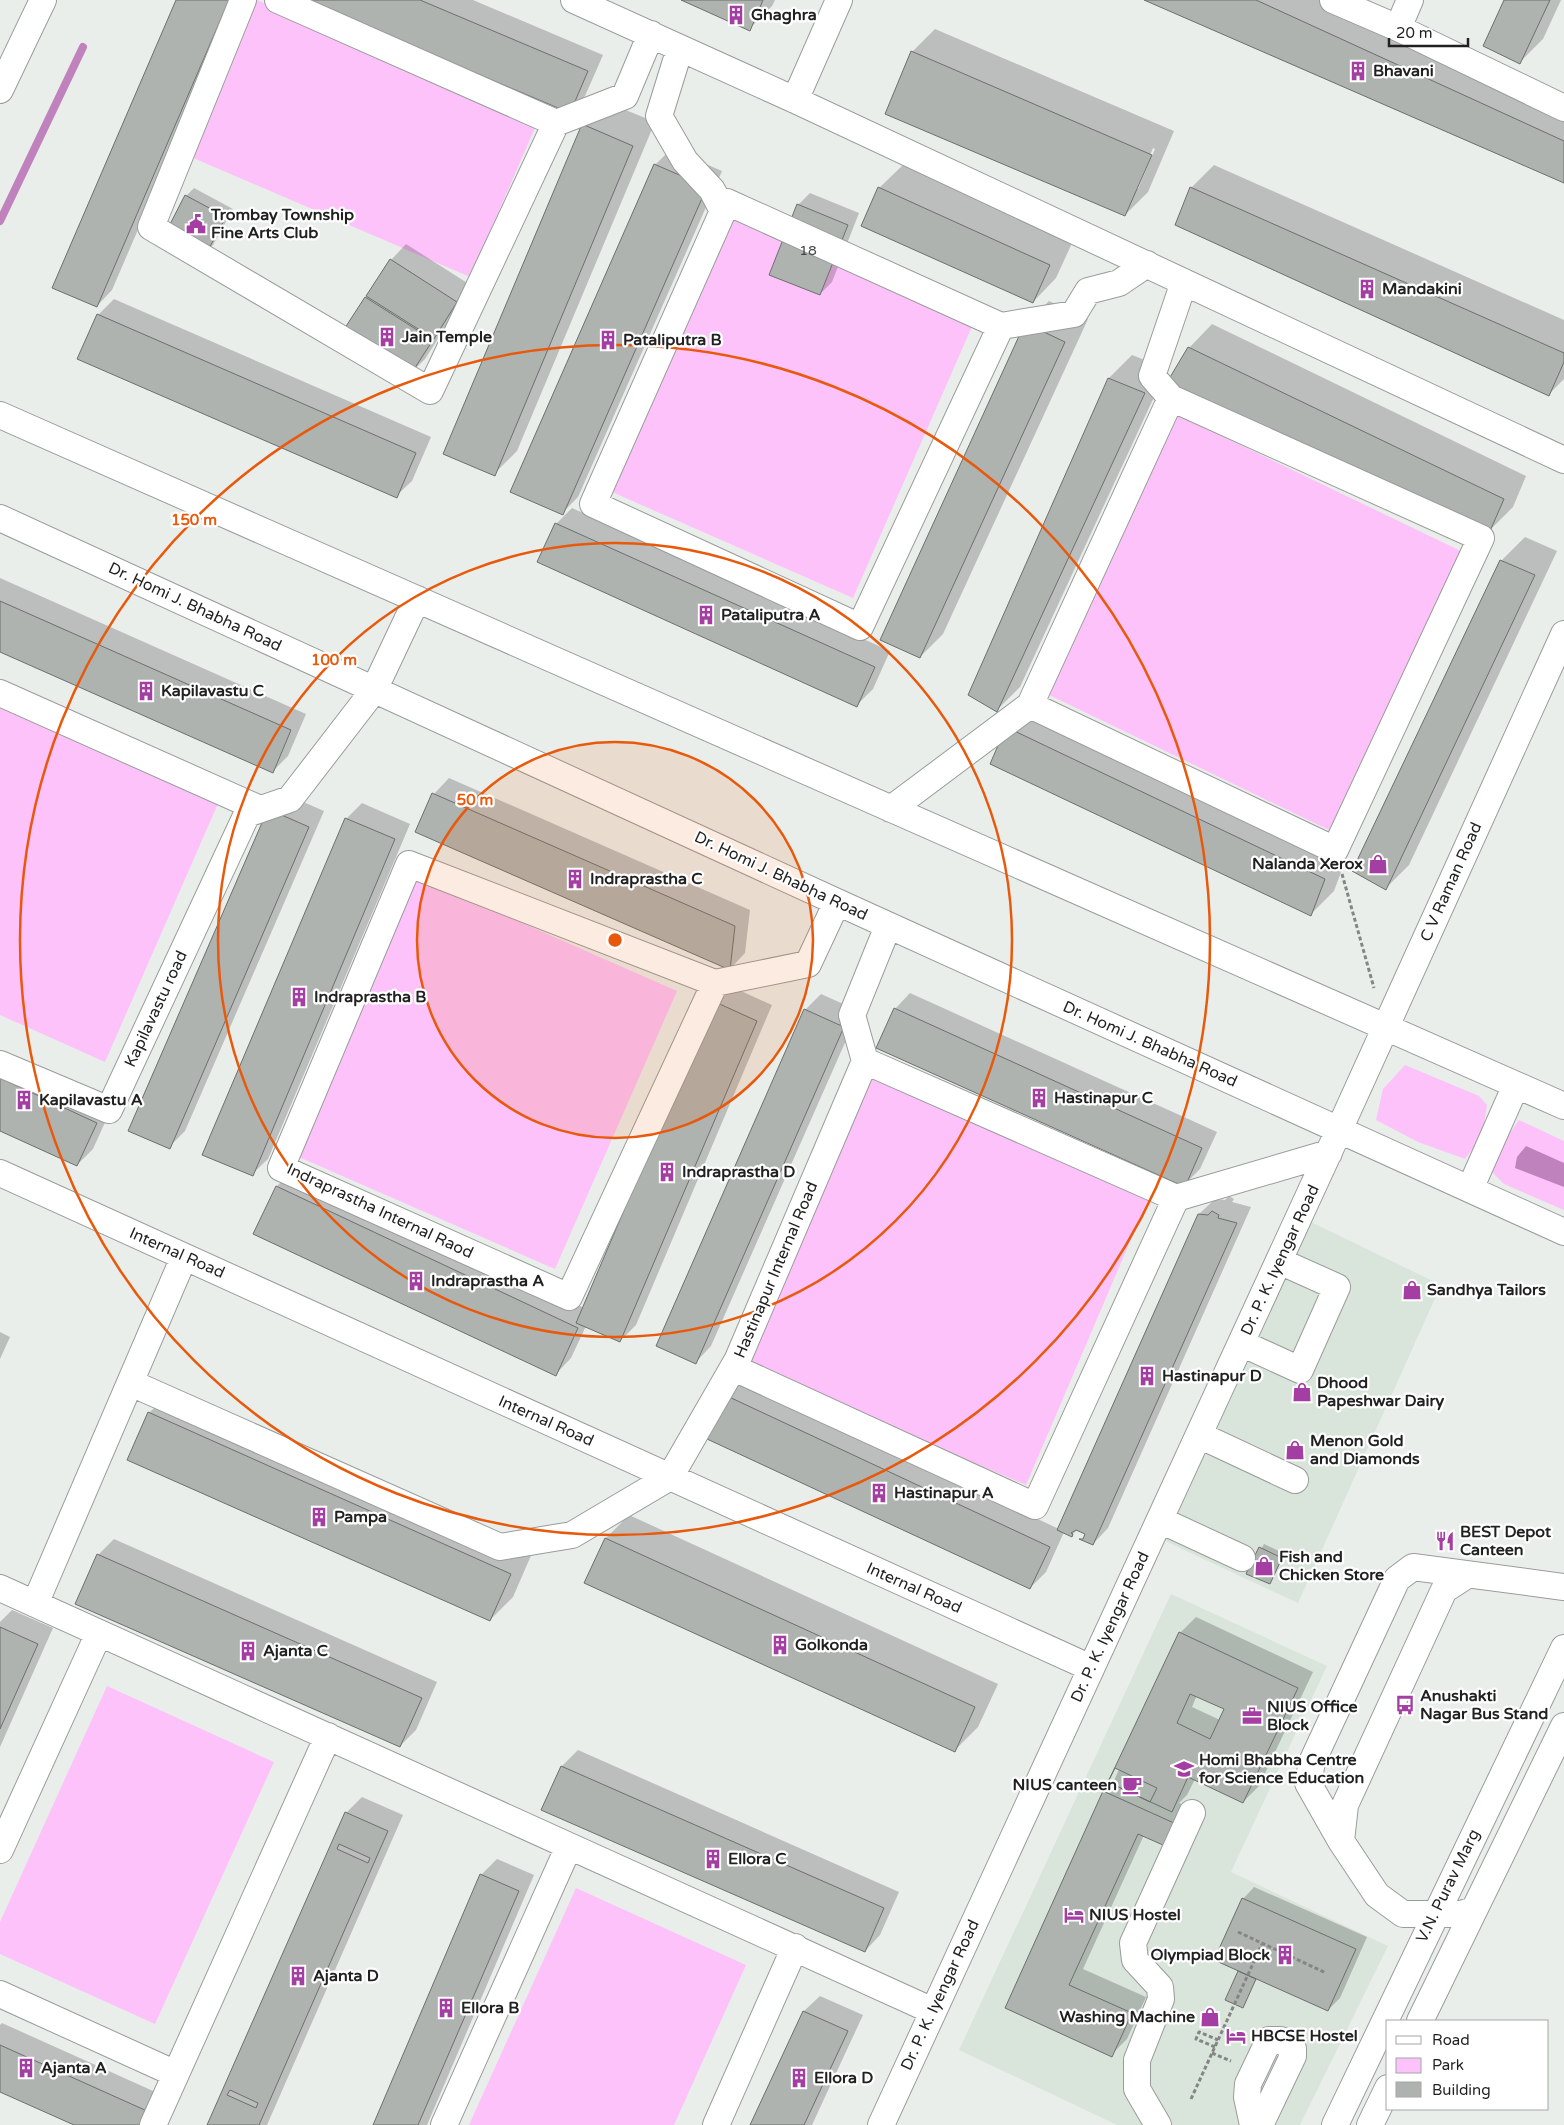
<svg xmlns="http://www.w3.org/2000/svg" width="1564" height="2125" font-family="'Varela Round',sans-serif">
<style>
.built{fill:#d9e4db}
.green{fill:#fdc2f9}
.water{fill:#bf82bc}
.shadow{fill:#0003;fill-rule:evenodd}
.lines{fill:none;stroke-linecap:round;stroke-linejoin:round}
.stream{stroke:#bf82bc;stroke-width:8}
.building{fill:#afb3b0;stroke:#6c706d;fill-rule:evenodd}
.minor-casing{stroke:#999d9a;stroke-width:28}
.path{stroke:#838684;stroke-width:3;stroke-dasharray:4 2.5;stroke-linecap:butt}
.minor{stroke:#fff;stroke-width:26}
.ring{fill:none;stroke:#e8590c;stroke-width:2.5}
.labels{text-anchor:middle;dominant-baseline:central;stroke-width:4.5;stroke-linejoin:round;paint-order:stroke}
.number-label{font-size:14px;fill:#434543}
.poi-label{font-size:16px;font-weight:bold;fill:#1f201f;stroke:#fff;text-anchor:start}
.street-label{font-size:16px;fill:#1f201f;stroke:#fff}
.centre{fill:#e8590c;stroke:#fff;stroke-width:2.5}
.ring-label{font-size:15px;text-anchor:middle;font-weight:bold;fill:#e8590c;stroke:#fff;stroke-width:4.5;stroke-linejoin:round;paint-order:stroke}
</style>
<rect width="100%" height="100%" fill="#eaeeeb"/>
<path class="built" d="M1311,1222l130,63 -143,318 -133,-62z
M1171,1594l156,72 -96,206 157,74 -88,179h-183l-158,-75z"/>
<path class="green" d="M251,0h6l281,121 -68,156 -286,-123z
M734,216l240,106 -121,276 -241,-106z
M1178,415l285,137 -134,278 -284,-137z
M0,683l227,100 -122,279 -105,-47z
M415,876l262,115 -122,278 -263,-115z
M1405,1065l74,31 8,9 -5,31 -17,23 -47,-17 -42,-22 7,-31z
M872,1077l278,118 -124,290 -277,-118z
M1519,1120l45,21v69l-60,-26 -15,-15 15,-28z
M107,1686l167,76 -119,262 -155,-70v-32z
M576,1888l170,77 -72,160h-205z"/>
<path class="water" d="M1526,1146l38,17v24l-49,-19 2,-11z"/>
<path class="shadow" d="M177,0h60l-125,290 -15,16z
M305,0h168l130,55 -18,41 -16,16z
M684,0h91l-3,6 -23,23z
M1148,0h181l235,108v74z
M1506,0h55l-18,39 -23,23z
M935,29l239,102 -26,61 -23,23 -213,-163zM1153,148l2,1 -17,40h-2z
M606,102l49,20 -138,329 -23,23 89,-349z
M671,149l51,22 -144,326 -16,16 93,-348z
M903,165l170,76 -17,37 -23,24 -154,-114z
M1214,165l350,155v59l-15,15 -358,-206z
M194,188l39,21 -20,36 -7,7 -20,-56z
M810,193l49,20 -27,69 -12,12 -22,-89z
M406,244l66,42 -47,73 -16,16 -43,-77 25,-38z
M114,299l317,138 -19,44 -16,15 -298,-181z
M1049,301l39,18 -145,315 -23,23 106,-333z
M1212,324l314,152 -13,31 -23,23 -301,-182z
M1132,355l35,14 -147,318 -23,23 -28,-15 140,-317z
M572,508l318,143 -17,38 -16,16 -301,-181z
M1525,537l32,14 -148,314 -23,23 -32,-17 147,-310z
M0,578l306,136 -18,42 -16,16 -272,-121z
M1030,705l317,151 -13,35 -23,23 -319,-151z
M449,778l301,132 -5,43 -15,16 -313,-137 17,-38z
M285,794l39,17 -139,320 -16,16z
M362,803l48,21 -142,335 -16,15 94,-355z
M730,986l42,19 -136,320 -16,16 -34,-15 -15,32 -15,16 -279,-188 15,-15 292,137 130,-306z
M910,993l307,139 -17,37 -16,16 -289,-176z
M821,994l38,17 -148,335 -15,16 109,-352z
M0,1055l112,52 -19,42 -16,16 -77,-36z
M1229,1196l5,3 -2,3 19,5 -143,321 -15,16 -7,-10 -9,-4 -5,5 -8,-3 -18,40 -16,16 -302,-191 15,-16 316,148 140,-315 16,-15 10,1z
M0,1332l10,5 -10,22z
M172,1390l361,161 -20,46 -23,23 -341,-207z
M629,1515l369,169 -20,43 -23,23 -369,-168 20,-44z
M114,1539l323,143 -21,48 -16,16 -302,-191z
M1264,1544l21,10 -15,29 -22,-10z
M12,1610l41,18 -53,119v-125z
M1196,1617l117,55 -54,114 -16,16 -48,-23 -8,16 -8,8 10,4 -10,21 -35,7 -61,134 63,28 -19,42 -16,16 -105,-48 98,-215 9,-9 67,-150zM1197,1695l28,13 -5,12 -28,-13z
M578,1750l321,142 -19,43 -15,16 -322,-141 19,-44z
M362,1797l41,18 -136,310h-59l138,-312z
M497,1859l37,16 -107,250h-53l107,-250z
M1254,1887l113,50 -27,61 -12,12 -71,-32 -15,29 -16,-7 13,-30 4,-71z
M820,1996l43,19 -51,110h-61l53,-114z
M2,2023l160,72 -13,30h-72l-77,-35v-65z"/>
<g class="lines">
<path class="stream" d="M0,221l83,-174"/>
</g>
<path class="building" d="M176,0h53l-132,307 -45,-19z
M302,0h118l168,71 -18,42z
M681,0h82l-13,31z
M1144,0h112l308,141v42z
M1504,0h46l-30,64 -37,-18z
M911,51l241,104 -27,61 -240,-102z
M582,124l51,22 -138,330 -52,-22z
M654,164l53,23 -144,328 -53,-23z
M878,187l172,78 -17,38 -172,-77z
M1190,187l374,166v9l-15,34 -374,-171z
M185,195l41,22 -20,37 -40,-22z
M797,204l51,21 -28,70 -51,-20z
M390,259l67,43 -23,37 -68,-43z
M365,297l68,43 -24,37 -68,-43z
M97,314l319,139 -19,45 -320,-139z
M1025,323l40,19 -145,316 -40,-18z
M1188,347l316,152 -14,32 -324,-147z
M1108,378l37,15 -148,319 -29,-17z
M555,523l320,144 -18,40 -320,-145z
M1500,560l35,15 -149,315 -34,-19z
M0,601l291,129 -18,43 -273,-121z
M1006,727l319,152 -14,37 -321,-152z
M432,793l303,133 -5,44 -315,-138z
M268,809l41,18 -139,322 -42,-18z
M345,818l50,21 -142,337 -51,-21z
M713,1001l44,20 -137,321 -44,-19z
M894,1008l308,140 -17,39 -309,-139z
M804,1009l40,18 -148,337 -40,-18z
M0,1078l97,45 -20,43 -77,-35z
M276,1186l302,142 -22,48 -303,-142z
M1212,1211l7,4 -1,3 19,5 -144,322 -14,-6h4l2,-5 -9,-4 -5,3 2,1 -1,3 -15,-7 141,-316 10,1z
M727,1396l323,151 -20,42 -323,-150z
M148,1412l363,162 -21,47 -363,-161z
M605,1538l370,169 -20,45 -371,-169z
M1259,1547l23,11 -12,26 -24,-10z
M97,1554l325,144 -22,49 -325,-143z
M0,1627l38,17 -38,85z
M1179,1632l119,56 -55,115 -55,-26 -16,35 -64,-30zM1190,1694l34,15 -14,30 -33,-16z
M561,1766l323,142 -19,44 -324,-142z
M1115,1768l42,20 -7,14 -42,-20z
M1103,1791l71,32 -11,22 -25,-11 -69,151 63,28 -20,44 -107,-49z
M345,1812l43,19 -129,294h-52zM339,1844l31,14 -2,5 -31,-14zM230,2090l28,13 -2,5 -29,-13z
M480,1874l39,17 -101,234h-45z
M1242,1898l114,51 -28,62 -114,-51z
M1238,1971l18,8 -13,29 -18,-8z
M803,2011l45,20 -44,94h-54z
M0,2045l147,66 -6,14h-67l-74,-33z"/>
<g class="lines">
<defs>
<path id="minor" d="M243,0l-92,227 279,164 126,-268 69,-27 26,-62
M278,0l278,123
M574,0l221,100 769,360
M1333,0l65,28
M1410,0l-12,28 166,80
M680,48l-21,68 26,45 27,29 11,21
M0,90l43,-90
M795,100l44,-100
M1001,326l-141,301 -267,-123 134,-302 274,124 73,-12 14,-23 31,-8 28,-19
M1171,398l310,140 -146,312 -305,-145z
M1171,398l-19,-22 32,-94
M0,415l1564,691
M0,518l837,384 727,330
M0,693l260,116
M891,809l139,-104
M715,983l-146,314 -288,-129 128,-304 306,119 93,-19 29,-62
M865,1061l-13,-46 36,-89
M0,1064l109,46 138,-296 43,-15 84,-109 43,-91
M0,1173l1091,495
M1470,1189l46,-104
M1176,1198l-141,308 -301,-138 131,-307 311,137 153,-45
M1241,1343l59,27 37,-83 -58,-26
M131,1383l369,164 72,-12 98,-58 68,-118
M1199,1435l96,45
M1160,1520l82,38
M0,1588l933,423
M35,1604l149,-347
M1341,1841l4,-36 99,-215 23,-15
M0,1850l99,-217
M1473,1910l-12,4h-58l-26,-19 -36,-54 -33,-58 4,-21 85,-183 16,-12 151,20
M0,1994l176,80
M1420,2021l144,-295
M153,2125l175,-389
M444,2125l125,-279
M716,2125l79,-178
M881,2125l458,-995 225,-496
M1158,2125l-21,-36v-29l24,-61 -1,-12 -25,-27 -2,-17 59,-130
M1253,2125l-6,-28 1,-13 21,-44h12l12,9v7l-33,69
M1335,2125l229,-477
M1370,2125l18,-37"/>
</defs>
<use href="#minor" class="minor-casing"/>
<path class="path" d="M1342,874l32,114
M1238,1932l88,41
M1215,2047l-19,-8 3,-7 19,8
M1212,2053l19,8
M1191,2099l71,-155"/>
<use href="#minor" class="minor"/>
</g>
<circle cx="615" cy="940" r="198" fill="#e8590c" fill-opacity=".12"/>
<g class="ring">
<circle cx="615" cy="940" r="198"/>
<circle cx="615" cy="940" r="397"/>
<circle cx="615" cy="940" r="595"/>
</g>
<defs>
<symbol id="building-bare" viewBox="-9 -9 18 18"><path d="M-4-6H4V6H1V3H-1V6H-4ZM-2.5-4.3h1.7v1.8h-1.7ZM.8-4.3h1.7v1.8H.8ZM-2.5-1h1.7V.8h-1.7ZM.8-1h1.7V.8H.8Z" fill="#a53ea3" stroke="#fff" stroke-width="2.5" paint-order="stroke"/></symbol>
<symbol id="civic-bare" viewBox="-9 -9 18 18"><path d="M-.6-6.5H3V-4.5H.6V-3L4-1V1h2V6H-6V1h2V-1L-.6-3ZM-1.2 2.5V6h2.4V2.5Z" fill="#a53ea3" stroke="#fff" stroke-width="2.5" paint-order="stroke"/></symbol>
<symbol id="shop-bare" viewBox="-9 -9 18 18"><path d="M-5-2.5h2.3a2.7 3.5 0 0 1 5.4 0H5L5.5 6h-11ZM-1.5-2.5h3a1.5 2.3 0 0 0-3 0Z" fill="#a53ea3" stroke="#fff" stroke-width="2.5" paint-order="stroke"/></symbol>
<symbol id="restaurant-bare" viewBox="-9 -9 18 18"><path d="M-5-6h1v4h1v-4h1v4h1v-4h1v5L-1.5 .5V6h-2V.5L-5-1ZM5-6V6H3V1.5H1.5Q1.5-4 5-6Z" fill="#a53ea3" stroke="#fff" stroke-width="2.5" paint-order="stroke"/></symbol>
<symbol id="bus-bare" viewBox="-9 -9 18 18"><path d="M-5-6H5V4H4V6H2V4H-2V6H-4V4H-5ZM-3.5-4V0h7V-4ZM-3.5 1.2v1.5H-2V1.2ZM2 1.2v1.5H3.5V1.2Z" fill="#a53ea3" stroke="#fff" stroke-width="2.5" paint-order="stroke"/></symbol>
<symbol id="office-bare" viewBox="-9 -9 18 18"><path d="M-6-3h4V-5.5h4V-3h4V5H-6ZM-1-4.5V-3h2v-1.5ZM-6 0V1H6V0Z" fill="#a53ea3" stroke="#fff" stroke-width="2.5" paint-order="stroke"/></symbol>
<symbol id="university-bare" viewBox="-9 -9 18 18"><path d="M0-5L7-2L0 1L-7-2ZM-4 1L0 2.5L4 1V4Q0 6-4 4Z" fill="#a53ea3" stroke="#fff" stroke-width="2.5" paint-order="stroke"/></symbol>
<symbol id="cafe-bare" viewBox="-9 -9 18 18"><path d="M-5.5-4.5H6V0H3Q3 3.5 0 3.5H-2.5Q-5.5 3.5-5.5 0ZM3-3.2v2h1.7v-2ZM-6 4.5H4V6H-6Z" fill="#a53ea3" stroke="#fff" stroke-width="2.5" paint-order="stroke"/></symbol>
<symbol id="hotel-bare" viewBox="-9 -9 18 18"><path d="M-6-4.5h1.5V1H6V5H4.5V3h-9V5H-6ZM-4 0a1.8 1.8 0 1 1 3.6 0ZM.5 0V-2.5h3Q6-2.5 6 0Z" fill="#a53ea3" stroke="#fff" stroke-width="2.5" paint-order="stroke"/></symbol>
</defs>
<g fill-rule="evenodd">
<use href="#building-bare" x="722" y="1" width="28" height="28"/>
<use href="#building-bare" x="1344" y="57" width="28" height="28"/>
<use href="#civic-bare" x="182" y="210" width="28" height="28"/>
<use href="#building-bare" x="1353" y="275" width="28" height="28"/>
<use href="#building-bare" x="373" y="323" width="28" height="28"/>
<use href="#building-bare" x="594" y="326" width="28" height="28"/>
<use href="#building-bare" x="692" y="601" width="28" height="28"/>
<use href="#building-bare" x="132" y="677" width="28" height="28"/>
<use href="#shop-bare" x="1364" y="850" width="28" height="28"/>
<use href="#building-bare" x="561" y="865" width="28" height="28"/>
<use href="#building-bare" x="285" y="983" width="28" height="28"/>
<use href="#building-bare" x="1025" y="1084" width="28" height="28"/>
<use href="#building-bare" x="10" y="1086" width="28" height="28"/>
<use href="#building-bare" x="653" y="1158" width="28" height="28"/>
<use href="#building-bare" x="402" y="1267" width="28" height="28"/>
<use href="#shop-bare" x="1398" y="1276" width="28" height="28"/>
<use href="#building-bare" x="1133" y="1362" width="28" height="28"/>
<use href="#shop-bare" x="1288" y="1378" width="28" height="28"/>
<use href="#shop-bare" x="1281" y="1436" width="28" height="28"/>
<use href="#building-bare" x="865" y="1479" width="28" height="28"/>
<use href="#building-bare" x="305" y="1503" width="28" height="28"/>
<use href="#restaurant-bare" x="1431" y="1527" width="28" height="28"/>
<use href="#shop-bare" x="1250" y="1552" width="28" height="28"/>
<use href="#building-bare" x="766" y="1631" width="28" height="28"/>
<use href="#building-bare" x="234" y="1637" width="28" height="28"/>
<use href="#bus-bare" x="1391" y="1691" width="28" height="28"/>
<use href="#office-bare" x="1238" y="1702" width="28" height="28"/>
<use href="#university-bare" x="1170" y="1755" width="28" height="28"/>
<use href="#cafe-bare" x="1118" y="1771" width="28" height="28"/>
<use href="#building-bare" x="699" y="1845" width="28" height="28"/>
<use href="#hotel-bare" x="1060" y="1901" width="28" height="28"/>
<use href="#building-bare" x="1271" y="1941" width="28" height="28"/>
<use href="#building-bare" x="284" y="1962" width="28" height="28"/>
<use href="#building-bare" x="432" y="1994" width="28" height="28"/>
<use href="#shop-bare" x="1196" y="2003" width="28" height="28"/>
<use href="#hotel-bare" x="1222" y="2022" width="28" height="28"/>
<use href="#building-bare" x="12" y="2054" width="28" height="28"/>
<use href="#building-bare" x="785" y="2064" width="28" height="28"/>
</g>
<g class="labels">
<g class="number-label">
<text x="808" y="250">18</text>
</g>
<g class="poi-label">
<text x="751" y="15">Ghaghra</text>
<text x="1373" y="71">Bhavani</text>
<text x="211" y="215">Trombay Township<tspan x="211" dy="18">Fine Arts Club</tspan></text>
<text x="1382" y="289">Mandakini</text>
<text x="402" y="337">Jain Temple</text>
<text x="623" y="340">Pataliputra B</text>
<text x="721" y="615">Pataliputra A</text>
<text x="161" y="691">Kapilavastu C</text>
<text x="1363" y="864" text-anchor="end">Nalanda Xerox</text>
<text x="590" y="879">Indraprastha C</text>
<text x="314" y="997">Indraprastha B</text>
<text x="1054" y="1098">Hastinapur C</text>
<text x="39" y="1100">Kapilavastu A</text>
<text x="682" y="1172">Indraprastha D</text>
<text x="431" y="1281">Indraprastha A</text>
<text x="1427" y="1290">Sandhya Tailors</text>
<text x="1162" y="1376">Hastinapur D</text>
<text x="1317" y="1383">Dhood<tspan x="1317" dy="18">Papeshwar Dairy</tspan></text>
<text x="1310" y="1441">Menon Gold<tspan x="1310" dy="18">and Diamonds</tspan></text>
<text x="894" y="1493">Hastinapur A</text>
<text x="334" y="1517">Pampa</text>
<text x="1460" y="1532">BEST Depot<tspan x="1460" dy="18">Canteen</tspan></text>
<text x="1279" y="1557">Fish and<tspan x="1279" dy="18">Chicken Store</tspan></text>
<text x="795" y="1645">Golkonda</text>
<text x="263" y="1651">Ajanta C</text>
<text x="1420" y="1696">Anushakti<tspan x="1420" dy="18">Nagar Bus Stand</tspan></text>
<text x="1267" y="1707">NIUS Office<tspan x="1267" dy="18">Block</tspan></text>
<text x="1199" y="1760">Homi Bhabha Centre<tspan x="1199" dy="18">for Science Education</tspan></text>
<text x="1117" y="1785" text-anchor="end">NIUS canteen</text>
<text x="728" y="1859">Ellora C</text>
<text x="1089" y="1915">NIUS Hostel</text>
<text x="1270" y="1955" text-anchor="end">Olympiad Block</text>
<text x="313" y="1976">Ajanta D</text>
<text x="461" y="2008">Ellora B</text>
<text x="1195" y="2017" text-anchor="end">Washing Machine</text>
<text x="1251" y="2036">HBCSE Hostel</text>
<text x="41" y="2068">Ajanta A</text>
<text x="814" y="2078">Ellora D</text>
</g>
<g class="street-label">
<text transform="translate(195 607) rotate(25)">Dr. Homi J. Bhabha Road</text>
<text transform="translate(781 876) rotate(25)">Dr. Homi J. Bhabha Road</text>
<text transform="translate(1451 882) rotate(-66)">C V Raman Road</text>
<text transform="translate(156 1009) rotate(-65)">Kapilavastu road</text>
<text transform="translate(1150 1044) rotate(24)">Dr. Homi J. Bhabha Road</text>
<text transform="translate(380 1211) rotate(25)">Indraprastha Internal Raod</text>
<text transform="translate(177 1253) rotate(24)">Internal Road</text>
<text transform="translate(1280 1260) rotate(-65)">Dr. P. K. Iyengar Road</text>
<text transform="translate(776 1270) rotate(-67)">Hastinapur Internal Road</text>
<text transform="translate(546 1421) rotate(24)">Internal Road</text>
<text transform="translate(914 1588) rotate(24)">Internal Road</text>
<text transform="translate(1110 1627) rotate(-65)">Dr. P. K. Iyengar Road</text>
<text transform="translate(1448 1886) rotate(-64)">V.N. Purav Marg</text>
<text transform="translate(940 1995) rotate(-65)">Dr. P. K. Iyengar Road</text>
</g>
</g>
<circle cx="615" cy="940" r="8" class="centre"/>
<g class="ring-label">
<text x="194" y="525">150 m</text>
<text x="334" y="665">100 m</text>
<text x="475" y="805">50 m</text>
</g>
<rect x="1386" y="2020" width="162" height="90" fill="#ffffff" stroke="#a5a6a5"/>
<rect x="1396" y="2036" width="25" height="8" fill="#ffffff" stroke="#a5a6a5"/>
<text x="1432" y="2045" font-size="15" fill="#1f201f">Road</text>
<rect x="1396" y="2058" width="25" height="15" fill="#fdc2f9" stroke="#a5a6a5"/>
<text x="1432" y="2070" font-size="15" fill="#1f201f">Park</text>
<rect x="1396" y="2082" width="25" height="15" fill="#afb3b0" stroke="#a5a6a5"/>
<text x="1432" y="2095" font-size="15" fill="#1f201f">Building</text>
<path d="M1389 38v8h79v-8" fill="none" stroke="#1f201f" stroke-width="2.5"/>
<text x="1396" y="38" font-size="15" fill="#1f201f" stroke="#ffffff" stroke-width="4" paint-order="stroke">20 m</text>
</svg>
